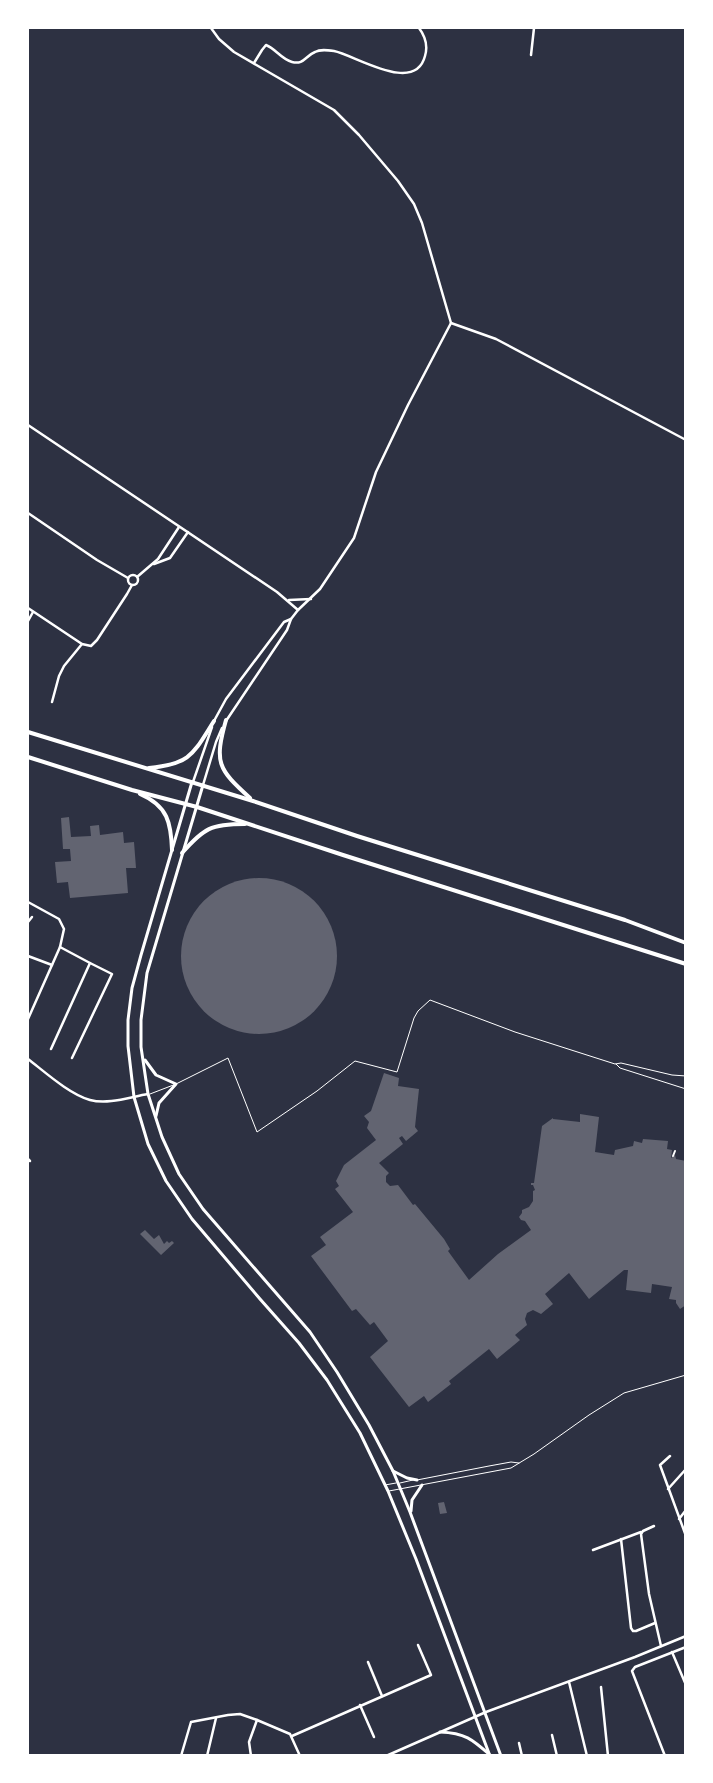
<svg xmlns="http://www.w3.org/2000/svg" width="713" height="1783" viewBox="0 0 713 1783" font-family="'DejaVu Sans',sans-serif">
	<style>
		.building { fill: #626471 }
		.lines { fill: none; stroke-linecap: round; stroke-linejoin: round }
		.service { stroke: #fff; stroke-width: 1 }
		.pedestrian { stroke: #fff; stroke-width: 2 }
		.minor { stroke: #fff; stroke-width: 2.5 }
		.tertiary { stroke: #fff; stroke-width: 3 }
		.secondary { stroke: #fff; stroke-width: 4 }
	</style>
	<rect width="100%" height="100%" fill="#2d3142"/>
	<!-- building -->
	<g class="building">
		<path d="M 69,817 L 71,837 L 91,836 L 90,826 L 99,825 L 100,835 L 123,832 L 124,843 L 134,842 L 136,868 L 126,868 L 128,893 L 70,898 L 68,882 L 57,883 L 55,862 L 71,861 L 70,849 L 63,849 L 61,818 Z"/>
		<circle cx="259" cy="956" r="78"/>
		<path d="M 384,1073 L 399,1078 L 398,1086 L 419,1089 L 415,1127 L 418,1131 L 406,1141 L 402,1136 L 399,1138 L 403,1144 L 379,1163 L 389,1173 L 386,1176 L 386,1182 L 390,1186 L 398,1185 L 413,1205 L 415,1204 L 444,1239 L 450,1249 L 448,1251 L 469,1280 L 498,1254 L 531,1230 L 525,1221 L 521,1220 L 519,1217 L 522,1213 L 522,1210 L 529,1207 L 533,1201 L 533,1191 L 535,1190 L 533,1185 L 531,1185 L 531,1183 L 534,1183 L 542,1126 L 553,1118 L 553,1119 L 580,1122 L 580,1114 L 599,1117 L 595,1152 L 614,1155 L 615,1150 L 633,1146 L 634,1141 L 642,1143 L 643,1139 L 668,1141 L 667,1149 L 672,1150 L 671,1158 L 675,1155 L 676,1159 L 686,1161 L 686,1305 L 680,1309 L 676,1303 L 676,1300 L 669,1299 L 672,1287 L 652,1284 L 651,1293 L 626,1290 L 628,1270 L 624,1270 L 589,1299 L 569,1273 L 545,1294 L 553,1304 L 541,1314 L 533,1310 L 527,1313 L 525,1319 L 527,1325 L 515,1335 L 520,1340 L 497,1359 L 489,1349 L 449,1381 L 451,1384 L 428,1402 L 424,1396 L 409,1407 L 370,1357 L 388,1341 L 374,1322 L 370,1325 L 356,1309 L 352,1311 L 311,1256 L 326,1245 L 320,1237 L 353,1212 L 335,1189 L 339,1186 L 336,1181 L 344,1165 L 376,1140 L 367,1128 L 369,1122 L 364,1116 L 371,1111 Z"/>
		<path d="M 145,1230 L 154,1239 L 159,1235 L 164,1244 L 167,1241 L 169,1243 L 172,1241 L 174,1243 L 161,1255 L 140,1234 Z"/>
		<path d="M 444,1502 L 447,1513 L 440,1514 L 438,1503 Z"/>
	</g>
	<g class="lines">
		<!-- service -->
		<g class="service">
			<path d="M 616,1064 L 620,1068 L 686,1089 L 686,1080"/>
			<path d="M 150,1094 L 176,1084 L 228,1058 L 257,1132 L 317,1091 L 355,1061 L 397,1072 L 414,1018 L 418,1011 L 430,1000 L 515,1032 L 615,1064 L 621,1063 L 672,1075 L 686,1076"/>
			<path d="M 417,1480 L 489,1466 L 511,1462 L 519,1463"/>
			<path d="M 400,1483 L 413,1480"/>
			<path d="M 385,1485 L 396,1483"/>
			<path d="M 389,1491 L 511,1468 L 534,1454 L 589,1415 L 624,1393 L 686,1375"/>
		</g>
		<!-- pedestrian -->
		<path class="pedestrian" d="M 673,1156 L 675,1151"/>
		<!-- minor -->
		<g class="minor">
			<path d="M 211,28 L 219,39 L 234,52 L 334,110 L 359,135 L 398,181 L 414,204 L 422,223 L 451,323 L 408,405 L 376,472 L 354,538 L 320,589 L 298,610 L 291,619 L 287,630 L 226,721"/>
			<path d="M 531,55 L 534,28"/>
			<path d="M 254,63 L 262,50 L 266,45 C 276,49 281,59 292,62 C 304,65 305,56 315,52 C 320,49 327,50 334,51 C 355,55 415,95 425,56 C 428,46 425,36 419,28"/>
			<path d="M 451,323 L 496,339 L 686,440"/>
			<path d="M 28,425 L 277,592 L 298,610"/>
			<path d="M 28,513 L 97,560 L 128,578"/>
			<path d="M 154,564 L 170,558 L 188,532"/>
			<circle cx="133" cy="580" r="5"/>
			<path d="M 137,577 L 158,559 L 179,527"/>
			<path d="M 289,600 L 311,599"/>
			<path d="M 28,608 L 82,644 L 91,646 L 97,640 L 127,594 L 132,585"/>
			<path d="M 28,621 L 33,612"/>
			<path d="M 52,702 L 59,676 L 64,666 L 82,644"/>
			<path d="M 214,721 L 226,699 L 284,622 L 291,619"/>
			<path d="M 193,782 L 212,727"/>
			<path d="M 203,785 L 216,742 L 222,728"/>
			<path d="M 28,902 L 59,919 L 64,929 L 60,947 L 28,1019"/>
			<path d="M 28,922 L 32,917"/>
			<path d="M 28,956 L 52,965"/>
			<path d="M 51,1049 L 90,963 L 60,947"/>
			<path d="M 72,1058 L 112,974 L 90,963"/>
			<path d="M 28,1059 C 45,1072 69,1094 90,1100 C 108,1105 130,1097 148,1094"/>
			<path d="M 28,1159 L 30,1161"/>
			<path d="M 670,1456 L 660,1465 L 686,1536"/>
			<path d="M 668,1489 L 686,1469"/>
			<path d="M 679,1519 L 686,1510"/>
			<path d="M 654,1526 L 643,1531 L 641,1534 L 649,1594 L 661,1646"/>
			<path d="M 621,1539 L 631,1628 L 633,1631 L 636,1631 L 655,1623"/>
			<path d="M 593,1550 L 641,1532"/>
			<path d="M 672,1652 L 686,1685"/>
			<path d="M 368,1662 L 382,1696"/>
			<path d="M 569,1682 L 587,1756"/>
			<path d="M 601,1687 L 608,1756"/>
			<path d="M 360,1705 L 374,1737"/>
			<path d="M 552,1735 L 557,1756"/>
			<path d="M 292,1736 L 431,1675 L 418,1645"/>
			<path d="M 519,1743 L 522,1756"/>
			<path d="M 181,1756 L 191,1722 L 228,1715 L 240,1714 L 257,1720 L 290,1734 L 300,1756"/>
			<path d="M 207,1756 L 216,1718"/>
			<path d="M 251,1756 L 249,1742 L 257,1720"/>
			<path d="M 386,1756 L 486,1712 L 635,1657 L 686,1636"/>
			<path d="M 665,1756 L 632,1671 L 635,1667 L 686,1647"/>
		</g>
		<!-- tertiary -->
		<g class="tertiary">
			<path d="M 192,782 L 141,955 L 132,988 L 128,1020 L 128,1046 L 134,1097 L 148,1144 L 166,1181 L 192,1219 L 260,1299 L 299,1343 L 327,1380 L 360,1433 L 388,1491 L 416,1559 L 490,1756"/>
			<path d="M 203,785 L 147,973 L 141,1020 L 141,1047 L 148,1094 L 162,1137 L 179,1174 L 203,1209 L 310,1332 L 337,1372 L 369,1425 L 393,1471 L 410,1512 L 501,1756"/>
			<path d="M 145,1060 L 156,1075 L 176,1084 L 159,1103 L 156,1116"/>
			<path d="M 393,1471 L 407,1478 L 417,1480"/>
			<path d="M 411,1511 L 412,1500 L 422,1485"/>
			<path d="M 440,1732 C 465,1733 472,1739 490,1755"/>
		</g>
		<!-- secondary -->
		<g class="secondary">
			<path d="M 226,720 C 214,763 218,769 250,798"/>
			<path d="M 28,732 L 253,801 L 357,836 L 625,920 L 686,943"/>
			<path d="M 28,757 L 132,790 L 197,807 L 343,855 L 686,964"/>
			<path d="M 149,768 C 191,764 193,754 214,721"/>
			<path d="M 140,794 C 168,806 171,823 172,850"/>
			<path d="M 182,853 C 204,828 211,824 245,824"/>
		</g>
	</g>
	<!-- border -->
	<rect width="713" height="1783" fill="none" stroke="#ffffff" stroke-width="58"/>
</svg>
